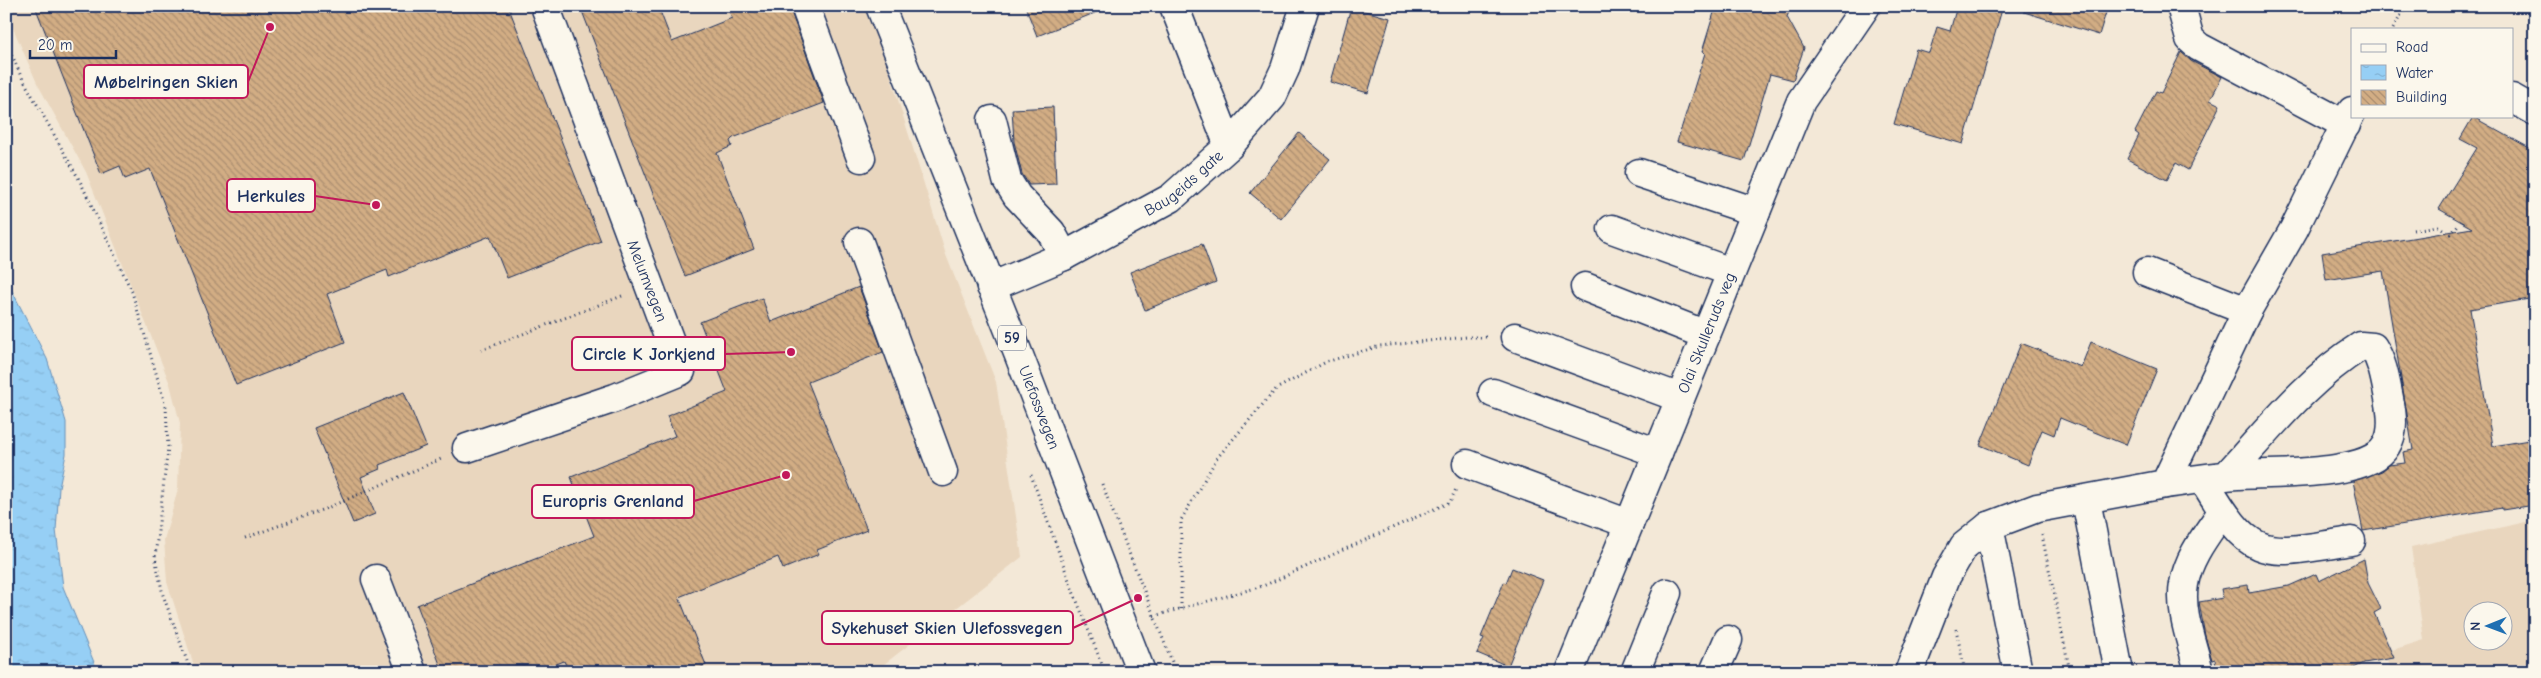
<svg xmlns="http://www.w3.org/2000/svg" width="2541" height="678" viewBox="0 0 2541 678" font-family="'Comic Neue',sans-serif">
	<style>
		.built { fill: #e9d6be; fill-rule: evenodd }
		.water { fill: url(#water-ripples); stroke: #658fb9 }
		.building { fill: url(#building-back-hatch); stroke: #1b2f5e }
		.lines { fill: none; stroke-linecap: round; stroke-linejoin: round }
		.minor-casing { stroke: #1b2f5e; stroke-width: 31 }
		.major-casing { stroke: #1b2f5e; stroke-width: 31 }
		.path { stroke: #1b2f5e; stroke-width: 3; stroke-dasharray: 1 4; stroke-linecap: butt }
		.minor { stroke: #fbf7ec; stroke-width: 28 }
		.major { stroke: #fbf7ec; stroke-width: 28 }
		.labels { text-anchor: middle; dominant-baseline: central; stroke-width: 4; stroke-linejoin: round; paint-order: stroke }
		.shield { fill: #fbf7ec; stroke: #5e6b89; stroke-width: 1 }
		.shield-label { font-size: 15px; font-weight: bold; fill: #1b2f5e }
		.street-label { font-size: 16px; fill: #1b2f5e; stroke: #fbf7ec }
		.leader { fill: none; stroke: #c2185b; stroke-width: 2 }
		.callout-dot { fill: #c2185b; stroke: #fbf7ec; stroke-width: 2 }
		.callout { fill: #fbf7ec; stroke: #c2185b; stroke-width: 2 }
		.callout-label { font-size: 18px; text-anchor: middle; font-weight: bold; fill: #1b2f5e }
	</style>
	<defs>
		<pattern id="water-ripples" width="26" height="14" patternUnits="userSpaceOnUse" patternTransform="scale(1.25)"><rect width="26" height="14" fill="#96cff5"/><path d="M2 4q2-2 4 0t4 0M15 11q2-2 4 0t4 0" fill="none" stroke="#81b2d4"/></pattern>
		<pattern id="building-back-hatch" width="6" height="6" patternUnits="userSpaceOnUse" patternTransform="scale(1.25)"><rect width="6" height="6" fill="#d2ad84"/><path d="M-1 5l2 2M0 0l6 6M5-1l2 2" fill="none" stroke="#aa8d6f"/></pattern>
	</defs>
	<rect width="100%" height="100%" fill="#f3e8d7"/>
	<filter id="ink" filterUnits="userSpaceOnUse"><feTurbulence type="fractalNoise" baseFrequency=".02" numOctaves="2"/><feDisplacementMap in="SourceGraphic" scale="10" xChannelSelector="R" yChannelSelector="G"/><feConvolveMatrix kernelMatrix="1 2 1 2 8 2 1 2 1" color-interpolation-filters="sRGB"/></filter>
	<g filter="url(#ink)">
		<!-- built -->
		<g class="built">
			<path d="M 6,6 L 869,6 L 946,255 L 996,382 L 1022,557 L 874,672 L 196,672 L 167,582 L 164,540 L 178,489 L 180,423 L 170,384 L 86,172 L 37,83 L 6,12 Z"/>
			<path d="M 2535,520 L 2535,672 L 2391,672 L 2386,652 L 2424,640 L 2411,547 ZM 2474,610 L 2504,610 L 2504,640 L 2474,640 Z"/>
		</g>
		<!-- water -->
		<path class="water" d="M 6,279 L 47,359 L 66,422 L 66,454 L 59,488 L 56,530 L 63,587 L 98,672 L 6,672 Z"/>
		<!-- building -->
		<g class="building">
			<path d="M 35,6 L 508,6 L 601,241 L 507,278 L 490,236 L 389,277 L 387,270 L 327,294 L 345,342 L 236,385 L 150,169 L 125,179 L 120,166 L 101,174 Z"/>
			<path d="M 580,6 L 658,6 L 672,42 L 732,18 L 727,6 L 789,6 L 824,103 L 733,138 L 730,141 L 732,146 L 717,153 L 754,249 L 685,276 Z"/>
			<path d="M 1025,6 L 1107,6 L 1107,8 L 1037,36 Z"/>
			<path d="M 1716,6 L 1791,6 L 1787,17 L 1804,48 L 1793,80 L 1770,74 L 1744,161 L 1677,142 L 1705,53 L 1702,52 Z"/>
			<path d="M 1957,6 L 2003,6 L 1963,144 L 1894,124 L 1916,49 L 1929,53 L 1937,27 L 1950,31 Z"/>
			<path d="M 2025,6 L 2108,6 L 2099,35 L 2024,12 Z"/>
			<path d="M 1351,7 L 1390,18 L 1368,93 L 1330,82 Z"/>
			<path d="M 2181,52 L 2191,61 L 2222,77 L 2210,100 L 2220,105 L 2188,170 L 2176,163 L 2167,180 L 2127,159 L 2139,135 L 2135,132 L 2156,91 L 2161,93 Z"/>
			<path d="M 1053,107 L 1056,184 L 1029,185 L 1022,174 L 1014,142 L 1012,109 Z"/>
			<path d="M 2473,117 L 2535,151 L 2535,298 L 2470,309 L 2493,446 L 2535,439 L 2535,505 L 2502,510 L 2502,508 L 2363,531 L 2353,481 L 2382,471 L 2389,465 L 2405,463 L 2403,452 L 2413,450 L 2383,271 L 2326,280 L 2322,253 L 2472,228 L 2439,209 L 2477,148 L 2460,139 Z"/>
			<path d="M 1299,133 L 1330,159 L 1281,219 L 1250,193 Z"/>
			<path d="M 1202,244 L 1216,282 L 1145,310 L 1130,272 Z"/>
			<path d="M 859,287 L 883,352 L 808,382 L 867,530 L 817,550 L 819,554 L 783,569 L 778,557 L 679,597 L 706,665 L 690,672 L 569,672 L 564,661 L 537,672 L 443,672 L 417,605 L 594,536 L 571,477 L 675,436 L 667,416 L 727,392 L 700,322 L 762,298 L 771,322 Z"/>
			<path d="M 2091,342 L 2157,369 L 2126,445 L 2060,418 L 2054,435 L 2042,430 L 2028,465 L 1980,445 L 2021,343 L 2081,367 Z"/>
			<path d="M 404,392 L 426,446 L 379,465 L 380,469 L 361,477 L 375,514 L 353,523 L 314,428 Z"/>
			<path d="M 2364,559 L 2368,583 L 2381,609 L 2374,613 L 2394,658 L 2364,663 L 2346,672 L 2217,672 L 2215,659 L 2212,660 L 2205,636 L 2199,602 L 2223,598 L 2221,589 L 2248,585 L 2249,593 L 2289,586 L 2316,574 L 2319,581 Z"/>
			<path d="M 1512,568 L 1543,580 L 1508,666 L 1477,653 L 1484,638 L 1481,637 L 1504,582 L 1506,583 Z"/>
		</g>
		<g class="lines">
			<!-- minor casing -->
			<g class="minor-casing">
				<g id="minor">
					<path d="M 805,6 L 861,158"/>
					<path d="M 1174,6 L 1229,146"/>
					<path d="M 2181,6 L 2190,39 L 2199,47 L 2346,125"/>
					<path d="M 2512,98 L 2535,111"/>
					<path d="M 992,120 L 1007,180 L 1017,196 L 1051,232 L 1064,256"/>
					<path d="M 1639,173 L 1756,212"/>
					<path d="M 1612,229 L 1731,272"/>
					<path d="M 859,242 L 943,472"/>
					<path d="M 2147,272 L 2247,311"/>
					<path id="s1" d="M 991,287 L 1064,256 L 1171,198 L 1229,146 L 1272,97 L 1285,69 L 1305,6"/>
					<path d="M 1585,287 L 1706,335"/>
					<path d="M 1515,337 L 1680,398"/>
					<path d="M 1493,393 L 1658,453"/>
					<path d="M 467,448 L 615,398 L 681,371 L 545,6"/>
					<path d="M 1467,464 L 1629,524"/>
					<path d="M 2203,479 C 2252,562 2261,556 2351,541"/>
					<path d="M 2165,484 C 2185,481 2205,478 2225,476 C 2260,472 2368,479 2386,446 C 2395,432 2392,413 2389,398 C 2385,379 2383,363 2373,347 L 2361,346 C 2308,379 2268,430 2226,476"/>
					<path d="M 2086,500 L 2119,672"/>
					<path d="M 1989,526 L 2018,672"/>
					<path d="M 376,579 L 412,672"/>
					<path id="s2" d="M 1569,672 L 1801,101 L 1866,6"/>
					<path d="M 1635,672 L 1667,593"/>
					<path d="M 1714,672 L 1728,640"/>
					<path d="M 1909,672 L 1946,577 L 1964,546 L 1989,526 L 2037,508 L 2165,484 L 2247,311 L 2294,229 L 2352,111"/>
					<path d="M 2199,672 C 2193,645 2179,612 2184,584 C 2188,557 2208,533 2222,512"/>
				</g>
			</g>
			<!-- major casing -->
			<g class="major-casing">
				<g id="major">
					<path id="s3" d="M 880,6 L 1018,353 L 1141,672"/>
				</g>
			</g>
			<!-- path -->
			<g class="path">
				<path d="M 2393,29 L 2406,6"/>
				<path d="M 6,41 L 20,74 L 80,181 L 132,292 L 166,407 L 168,447 L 155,557 L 163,595 L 191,672"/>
				<path d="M 2413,230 L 2438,226 L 2451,234 L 2458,225"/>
				<path d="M 481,350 L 622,296"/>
				<path d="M 1031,475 L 1071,586 L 1105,672"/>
				<path d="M 1102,484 L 1176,672"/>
				<path d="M 2042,535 L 2070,672"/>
				<path d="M 245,538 L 327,508 L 441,459"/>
				<path d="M 1181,609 L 1181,520 L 1217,458 L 1276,389 L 1326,362 L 1380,346 L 1467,337 L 1487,337"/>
				<path d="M 1154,616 L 1263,586 L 1450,502 L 1456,489"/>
				<path d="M 1956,629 L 1965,672"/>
			</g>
			<!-- minor -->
			<use href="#minor" class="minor"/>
			<!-- major -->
			<use href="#major" class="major"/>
		</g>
	</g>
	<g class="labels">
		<!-- shield labels -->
		<rect class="shield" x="998" y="325.5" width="28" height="25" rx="4"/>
		<g class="shield-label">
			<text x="1012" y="338">59</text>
		</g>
		<!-- street labels -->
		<g class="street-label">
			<text stroke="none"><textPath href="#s1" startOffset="220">Baugeids gate</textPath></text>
			<text transform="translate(647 281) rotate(69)">Melumvegen</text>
			<text stroke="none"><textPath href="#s2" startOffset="366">Olai Skulleruds veg</textPath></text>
			<text stroke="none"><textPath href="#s3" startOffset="432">Ulefossvegen</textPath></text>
		</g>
	</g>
	<!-- callouts -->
	<path class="leader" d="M270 27L248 82M376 205L315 196M791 352L725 354M786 475L694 501M1138 598L1073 628"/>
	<g class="callout-dot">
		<circle cx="270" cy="27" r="5"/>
		<circle cx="376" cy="205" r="5"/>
		<circle cx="791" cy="352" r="5"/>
		<circle cx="786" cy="475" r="5"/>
		<circle cx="1138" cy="598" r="5"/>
	</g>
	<g class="callout">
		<rect x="84" y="65" width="164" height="33" rx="5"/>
		<rect x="227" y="179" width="88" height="33" rx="5"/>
		<rect x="572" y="337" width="153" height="33" rx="5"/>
		<rect x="532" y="485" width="162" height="33" rx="5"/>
		<rect x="822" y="611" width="251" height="33" rx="5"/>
	</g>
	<g class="callout-label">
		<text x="166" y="88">Møbelringen Skien</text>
		<text x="271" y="202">Herkules</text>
		<text x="649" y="360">Circle K Jorkjend</text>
		<text x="613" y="507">Europris Grenland</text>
		<text x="947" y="634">Sykehuset Skien Ulefossvegen</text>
	</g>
	<!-- margin -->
	<rect width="2541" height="678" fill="none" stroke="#fbf7ec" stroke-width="25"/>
	<rect x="12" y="12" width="2516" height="653" fill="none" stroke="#1b2f5e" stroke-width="2" filter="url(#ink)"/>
	<!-- legend -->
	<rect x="2351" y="28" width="162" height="90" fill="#fbf7ec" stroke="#a1a7b3"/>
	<rect x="2361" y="44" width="25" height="8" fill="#fbf7ec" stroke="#a1a7b3"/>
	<text x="2396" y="52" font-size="15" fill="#1b2f5e">Road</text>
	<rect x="2361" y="65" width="25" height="15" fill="url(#water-ripples)" stroke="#a1a7b3"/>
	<text x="2396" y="78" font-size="15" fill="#1b2f5e">Water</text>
	<rect x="2361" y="90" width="25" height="15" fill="url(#building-back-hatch)" stroke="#a1a7b3"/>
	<text x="2396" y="102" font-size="15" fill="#1b2f5e">Building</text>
	<!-- north arrow -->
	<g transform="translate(2488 626) rotate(269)"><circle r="24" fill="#fbf7ec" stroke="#a1a7b3"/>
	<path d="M0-4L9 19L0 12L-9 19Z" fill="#1f6fb2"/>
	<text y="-8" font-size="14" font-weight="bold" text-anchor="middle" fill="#1b2f5e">N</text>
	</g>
	<!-- scale -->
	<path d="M30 50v8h86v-8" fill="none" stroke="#1b2f5e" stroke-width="2.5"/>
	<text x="38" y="50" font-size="15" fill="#1b2f5e" stroke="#fbf7ec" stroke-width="4" paint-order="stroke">20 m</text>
</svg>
